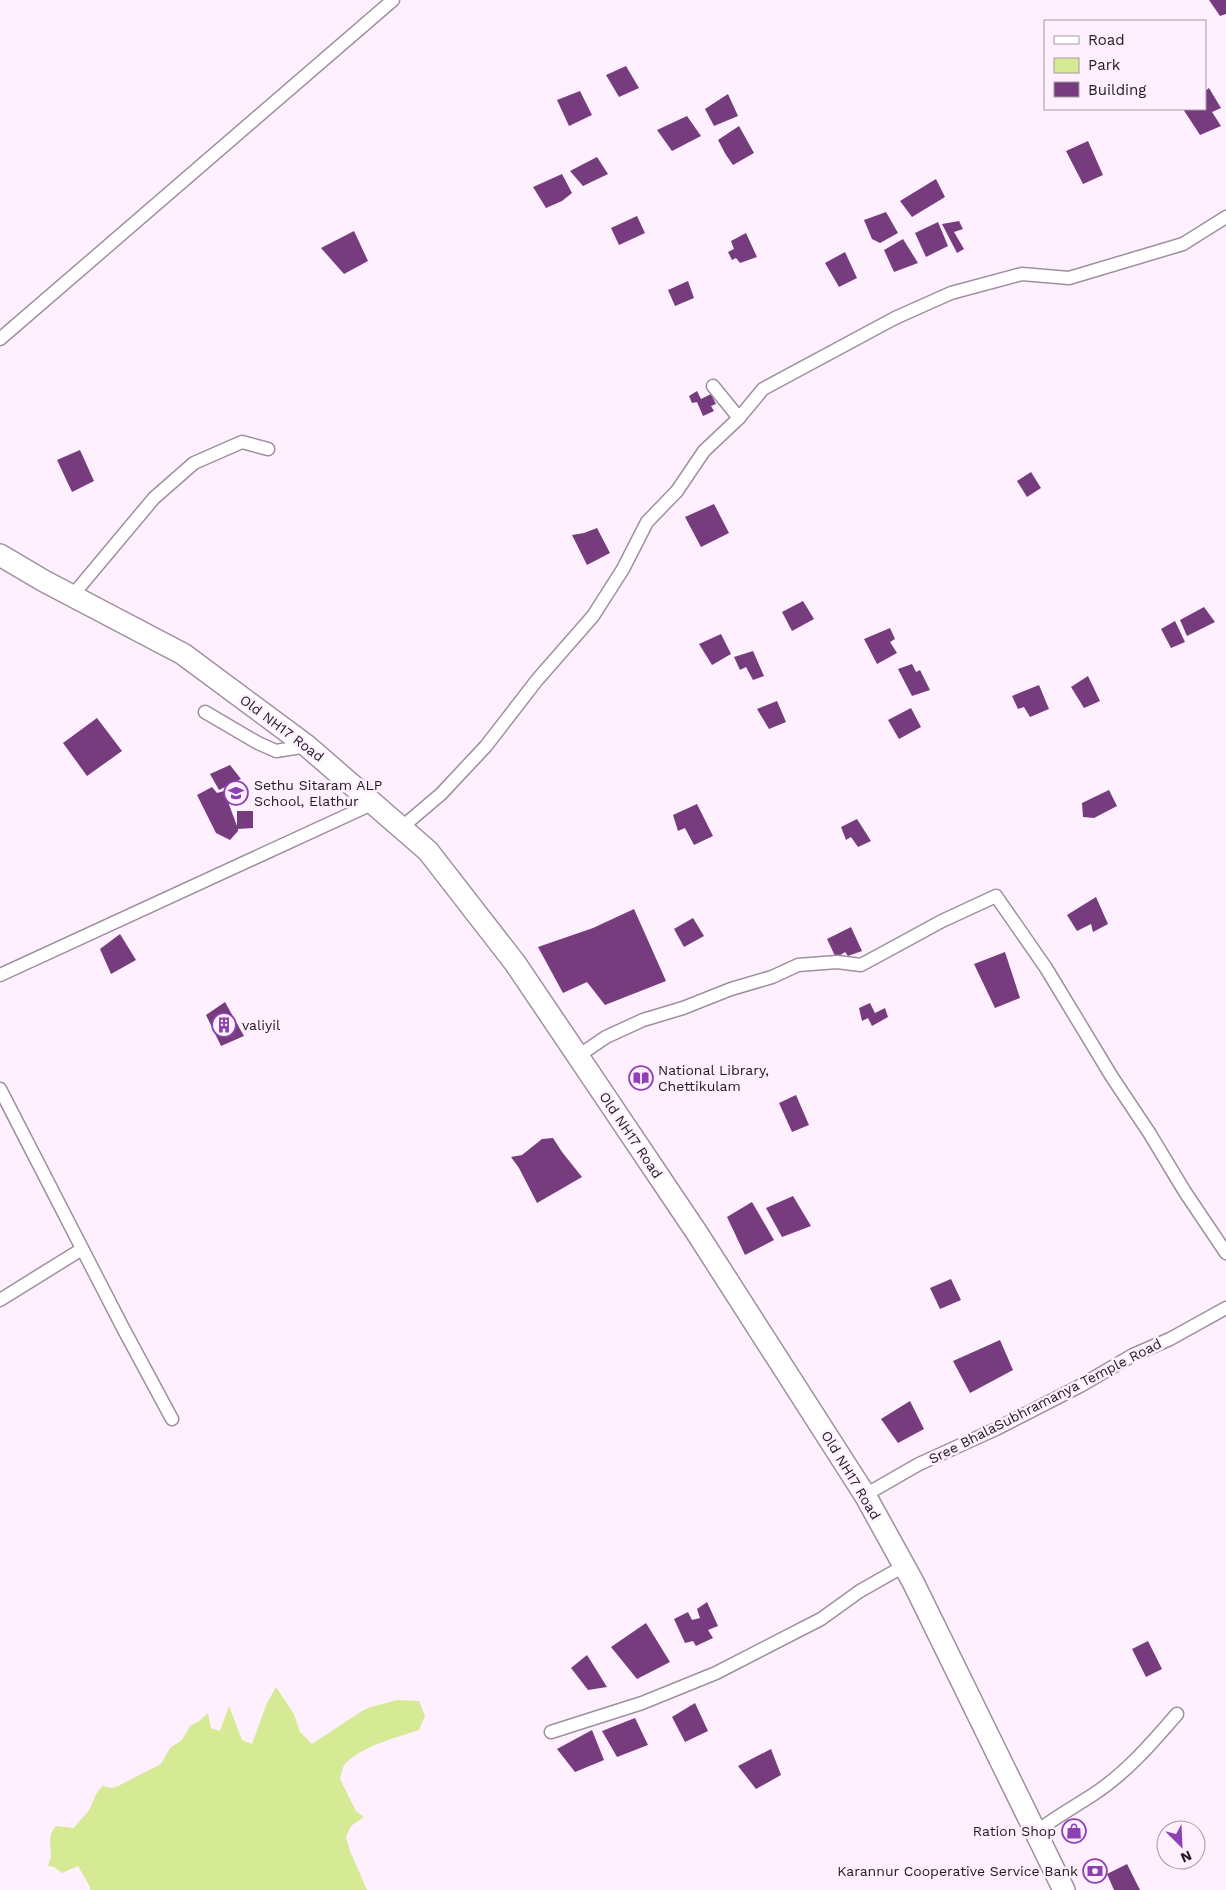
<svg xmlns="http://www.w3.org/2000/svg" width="1226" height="1890" viewBox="0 0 1226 1890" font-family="'Work Sans',sans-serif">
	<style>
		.green { fill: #d6ea96 }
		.building { fill: #763c7e }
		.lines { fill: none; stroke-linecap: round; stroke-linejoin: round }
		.street-casing { stroke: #9f90a0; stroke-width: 15 }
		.primary-casing { stroke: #9f90a0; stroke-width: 24 }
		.street { stroke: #fff; stroke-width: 12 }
		.primary { stroke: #fff; stroke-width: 21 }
		.labels { text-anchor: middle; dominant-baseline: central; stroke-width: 5; stroke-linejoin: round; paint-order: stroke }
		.street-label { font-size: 14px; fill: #201a21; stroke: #fef0ff }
		.poi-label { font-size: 14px; fill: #201a21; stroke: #fef0ff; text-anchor: start }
	</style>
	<rect width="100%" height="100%" fill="#fef0ff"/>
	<!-- green -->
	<path class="green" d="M 276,1687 L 294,1714 L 300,1732 L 312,1744 L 362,1711 L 371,1707 L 397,1700 L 419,1701 L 425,1716 L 419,1730 C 398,1737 360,1747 345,1764 C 342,1768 341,1775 340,1779 L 356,1811 L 364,1817 L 351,1826 L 346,1837 L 350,1851 L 367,1890 L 90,1890 L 90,1887 L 78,1866 L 62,1873 L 54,1867 L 48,1866 C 49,1863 51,1857 51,1854 C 50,1845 48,1834 56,1826 L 74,1828 C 78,1821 88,1814 91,1806 C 94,1799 97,1790 103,1786 L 112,1788 L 118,1786 L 161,1764 L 170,1748 L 182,1740 L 190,1726 L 198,1722 L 208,1713 L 211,1728 L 220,1731 L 229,1706 L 242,1740 L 252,1744 L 267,1703 Z"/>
	<!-- building -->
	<g class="building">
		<path d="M 1209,0 L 1226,0 L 1226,14 L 1220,16 Z"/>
		<path d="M 626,66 L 639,88 L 619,97 L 606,75 Z"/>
		<path d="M 1209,88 L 1221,108 L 1212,112 L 1221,126 L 1200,135 L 1183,109 L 1205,109 L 1205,91 Z"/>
		<path d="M 580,91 L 592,115 L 569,126 L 557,100 Z"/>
		<path d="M 728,94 L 738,116 L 714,126 L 705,109 Z"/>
		<path d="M 687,116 L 701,136 L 672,151 L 657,130 Z"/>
		<path d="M 739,126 L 754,153 L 733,165 L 726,155 L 718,140 Z"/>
		<path d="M 1088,141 L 1103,175 L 1083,184 L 1066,151 Z"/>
		<path d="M 597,157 L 608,174 L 583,186 L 570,171 Z"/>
		<path d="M 562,174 L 572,193 L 562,201 L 546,208 L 533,187 Z"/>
		<path d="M 936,179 L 945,197 L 912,217 L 900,201 Z"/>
		<path d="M 886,212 L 898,233 L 880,243 L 872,239 L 864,220 Z"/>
		<path d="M 637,216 L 645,233 L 619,245 L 611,228 Z"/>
		<path d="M 959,221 L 963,229 L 954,232 L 964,249 L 957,253 L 942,224 Z"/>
		<path d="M 938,222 L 948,246 L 926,257 L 915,233 Z"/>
		<path d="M 354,231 L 368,261 L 344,274 L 321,248 Z"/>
		<path d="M 746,233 L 757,257 L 740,263 L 736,258 L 732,260 L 728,252 L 734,249 L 731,241 Z"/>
		<path d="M 903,239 L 918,263 L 894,272 L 884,250 Z"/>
		<path d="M 845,252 L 857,278 L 839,287 L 825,263 Z"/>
		<path d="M 688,281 L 694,298 L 675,306 L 668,290 Z"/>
		<path d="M 697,391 L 701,399 L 711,394 L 716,404 L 711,406 L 714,411 L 703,416 L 697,402 L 692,403 L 689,396 Z"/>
		<path d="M 80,450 L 94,481 L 72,492 L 57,460 Z"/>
		<path d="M 1031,472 L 1041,488 L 1027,497 L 1017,481 Z"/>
		<path d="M 714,504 L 729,533 L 701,547 L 685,517 Z"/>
		<path d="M 597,528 L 610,553 L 587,565 L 572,535 L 584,533 Z"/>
		<path d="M 803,601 L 814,619 L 792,631 L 782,612 Z"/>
		<path d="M 1204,607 L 1215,622 L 1187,636 L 1180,620 Z"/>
		<path d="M 1175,621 L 1185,642 L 1171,648 L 1161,629 Z"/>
		<path d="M 890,628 L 895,639 L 890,642 L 897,653 L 877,664 L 864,639 Z"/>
		<path d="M 721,634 L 731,654 L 712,665 L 699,644 Z"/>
		<path d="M 753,651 L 764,676 L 753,680 L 746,667 L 740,670 L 734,657 Z"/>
		<path d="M 912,664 L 916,672 L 920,670 L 930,690 L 912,696 L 898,669 Z"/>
		<path d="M 1088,676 L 1100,701 L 1084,708 L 1071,687 Z"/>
		<path d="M 1039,685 L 1049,709 L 1030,717 L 1024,707 L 1018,709 L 1012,696 Z"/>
		<path d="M 777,701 L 786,722 L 769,729 L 757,709 Z"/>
		<path d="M 911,708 L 921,727 L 899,739 L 888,720 Z"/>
		<path d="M 97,718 L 122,751 L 87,776 L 63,743 Z"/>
		<path d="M 230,765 L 241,779 L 219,790 L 210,774 Z"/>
		<path d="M 212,787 L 217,793 L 224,791 L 237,826 L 237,811 L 253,811 L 253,828 L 238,829 L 238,831 L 230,840 L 216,833 L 197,795 Z"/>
		<path d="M 1109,790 L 1117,806 L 1094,818 L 1083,817 L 1082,803 Z"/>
		<path d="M 697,804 L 713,836 L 694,845 L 685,828 L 678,831 L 673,815 Z"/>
		<path d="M 857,819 L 871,841 L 858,847 L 851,837 L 846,840 L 841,827 Z"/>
		<path d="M 1096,897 L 1108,924 L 1093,932 L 1091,924 L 1077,931 L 1067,915 Z"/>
		<path d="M 634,909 L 666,981 L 605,1005 L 587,982 L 563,993 L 538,947 L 593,928 Z"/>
		<path d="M 693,918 L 704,936 L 684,947 L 674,929 Z"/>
		<path d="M 851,927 L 862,951 L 848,956 L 845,952 L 836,958 L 827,939 Z"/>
		<path d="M 120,934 L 136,960 L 111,974 L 100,949 Z"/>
		<path d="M 1005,952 L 1020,998 L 995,1008 L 974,964 Z"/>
		<path d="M 225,1002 L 244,1036 L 221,1046 L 206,1015 Z"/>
		<path d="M 870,1003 L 875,1013 L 885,1008 L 888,1017 L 872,1026 L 868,1018 L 862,1021 L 859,1008 Z"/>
		<path d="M 796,1095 L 809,1125 L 792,1132 L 779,1103 Z"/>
		<path d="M 553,1138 L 562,1152 L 582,1177 L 537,1203 L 519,1168 L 511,1157 L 522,1155 L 542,1139 Z"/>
		<path d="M 793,1196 L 811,1226 L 782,1237 L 766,1208 Z"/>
		<path d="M 752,1202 L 774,1240 L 745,1255 L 727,1217 Z"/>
		<path d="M 951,1279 L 961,1300 L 940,1309 L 930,1288 Z"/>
		<path d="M 1000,1340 L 1013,1370 L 970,1393 L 953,1361 Z"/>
		<path d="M 910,1401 L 924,1429 L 898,1443 L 881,1419 Z"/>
		<path d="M 707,1602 L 718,1626 L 708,1630 L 713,1638 L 696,1646 L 693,1641 L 685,1643 L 674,1619 L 688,1612 L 692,1620 L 700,1618 L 697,1609 Z"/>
		<path d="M 646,1623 L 670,1662 L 637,1679 L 611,1647 Z"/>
		<path d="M 1148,1641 L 1162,1669 L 1146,1677 L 1132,1649 Z"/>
		<path d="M 587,1655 L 607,1687 L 588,1690 L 571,1668 Z"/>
		<path d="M 695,1703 L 708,1731 L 685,1742 L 672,1717 Z"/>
		<path d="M 635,1718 L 648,1745 L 617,1757 L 602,1731 Z"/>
		<path d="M 592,1730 L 604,1760 L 575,1772 L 557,1749 Z"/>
		<path d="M 771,1749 L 781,1775 L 756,1789 L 738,1766 Z"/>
		<path d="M 1127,1864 L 1140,1890 L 1114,1890 L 1107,1874 Z"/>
	</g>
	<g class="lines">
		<!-- street casing -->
		<g class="street-casing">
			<g id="street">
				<path d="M 0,339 L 393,0"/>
				<path d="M 713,386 L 739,418"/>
				<path d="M 72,596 L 154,498 L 194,463 L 242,442 L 268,449"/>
				<path d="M 205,712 L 258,743 L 276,751 L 307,746"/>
				<path d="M 401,828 L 441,794 L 486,746 L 537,680 L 593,616 L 623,569 L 647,522 L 677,491 L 704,451 L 739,418 L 763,389 L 895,318 L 951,293 L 1022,274 L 1069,278 L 1183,244 L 1226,217"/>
				<path d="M 0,975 L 374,803"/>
				<path d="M 578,1056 L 606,1037 L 643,1020 L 683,1008 L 731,989 L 772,977 L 798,965 L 837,962 L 861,965 L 942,921 L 996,896 L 1046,968 L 1112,1077 L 1150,1134 L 1185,1192 L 1226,1253"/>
				<path d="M 0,1089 L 123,1328 L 172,1419"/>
				<path d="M 0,1300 L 82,1249"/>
				<path d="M 865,1495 L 919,1464 L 996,1429 L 1080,1386 L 1133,1355 L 1170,1339 L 1226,1308"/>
				<path d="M 551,1732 L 642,1703 L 716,1673 L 821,1619 L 860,1591 L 904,1566"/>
				<path d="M 1036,1832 C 1054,1818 1074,1807 1094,1794 C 1126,1773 1152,1743 1177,1714"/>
			</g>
		</g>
		<!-- primary casing -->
		<g class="primary-casing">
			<path id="primary" d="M 0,555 L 44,581 L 183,654 L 307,746 L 428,851 L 515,963 L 588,1071 L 697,1233 L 865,1495 L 913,1582 L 1064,1890"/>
		</g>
		<!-- street -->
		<use href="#street" class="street"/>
		<!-- primary -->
		<use href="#primary" class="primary"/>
	</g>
	<!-- icons -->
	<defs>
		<g id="school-ring" transform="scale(1.25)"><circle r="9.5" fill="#fef0ff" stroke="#8d41b2" stroke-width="1.5"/><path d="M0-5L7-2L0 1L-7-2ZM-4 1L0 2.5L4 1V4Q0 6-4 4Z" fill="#8d41b2"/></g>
		<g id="building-ring" transform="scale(1.25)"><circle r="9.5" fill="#fef0ff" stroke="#8d41b2" stroke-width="1.5"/><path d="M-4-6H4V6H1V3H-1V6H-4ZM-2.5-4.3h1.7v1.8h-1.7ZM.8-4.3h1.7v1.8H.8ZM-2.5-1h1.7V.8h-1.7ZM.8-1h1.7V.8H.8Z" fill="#8d41b2"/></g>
		<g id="library-ring" transform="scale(1.25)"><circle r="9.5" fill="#fef0ff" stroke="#8d41b2" stroke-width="1.5"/><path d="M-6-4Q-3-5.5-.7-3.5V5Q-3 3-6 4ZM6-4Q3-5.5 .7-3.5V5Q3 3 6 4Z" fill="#8d41b2"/></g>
		<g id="shop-ring" transform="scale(1.25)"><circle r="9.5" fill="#fef0ff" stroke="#8d41b2" stroke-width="1.5"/><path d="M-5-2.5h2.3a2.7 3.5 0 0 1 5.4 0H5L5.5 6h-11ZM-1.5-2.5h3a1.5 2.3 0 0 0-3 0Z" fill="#8d41b2"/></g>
		<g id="bank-ring" transform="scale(1.25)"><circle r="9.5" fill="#fef0ff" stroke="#8d41b2" stroke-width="1.5"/><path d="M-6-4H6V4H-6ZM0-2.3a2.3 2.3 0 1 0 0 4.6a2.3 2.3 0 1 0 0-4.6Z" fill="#8d41b2"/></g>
	</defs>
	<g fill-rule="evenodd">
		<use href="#school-ring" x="236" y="793"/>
		<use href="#building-ring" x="224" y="1025"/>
		<use href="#library-ring" x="641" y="1078"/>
		<use href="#shop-ring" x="1074" y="1831"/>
		<use href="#bank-ring" x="1095" y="1871"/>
	</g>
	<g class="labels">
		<!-- street labels -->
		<g class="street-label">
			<text transform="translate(282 728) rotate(37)">Old NH17 Road</text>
			<text transform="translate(631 1135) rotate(56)">Old NH17 Road</text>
			<text transform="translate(1045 1401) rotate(-27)">Sree BhalaSubhramanya Temple Road</text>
			<text transform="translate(851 1475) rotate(59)">Old NH17 Road</text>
		</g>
		<!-- poi labels -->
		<g class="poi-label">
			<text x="254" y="785">Sethu Sitaram ALP<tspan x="254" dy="16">School, Elathur</tspan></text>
			<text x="242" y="1025">valiyil</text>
			<text x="658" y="1070">National Library,<tspan x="658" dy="16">Chettikulam</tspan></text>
			<text x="1056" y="1831" text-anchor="end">Ration Shop</text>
			<text x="1078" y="1871" text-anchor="end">Karannur Cooperative Service Bank</text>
		</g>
	</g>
	<!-- legend -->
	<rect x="1044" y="20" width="162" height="90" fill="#fef0ff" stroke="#a59aa6"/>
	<rect x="1054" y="36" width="25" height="8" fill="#ffffff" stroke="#a59aa6"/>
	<text x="1088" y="45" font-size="15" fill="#201a21">Road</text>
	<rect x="1054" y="58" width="25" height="15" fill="#d6ea96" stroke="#a59aa6"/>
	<text x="1088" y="70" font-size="15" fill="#201a21">Park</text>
	<rect x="1054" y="82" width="25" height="15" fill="#763c7e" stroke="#a59aa6"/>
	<text x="1088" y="95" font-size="15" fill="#201a21">Building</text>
	<!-- north arrow -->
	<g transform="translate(1181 1845) rotate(156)"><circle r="24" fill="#fef0ff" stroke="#a59aa6"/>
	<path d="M0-4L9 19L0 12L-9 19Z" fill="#8d41b2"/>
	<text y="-8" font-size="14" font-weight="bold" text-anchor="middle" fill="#201a21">N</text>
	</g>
</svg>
